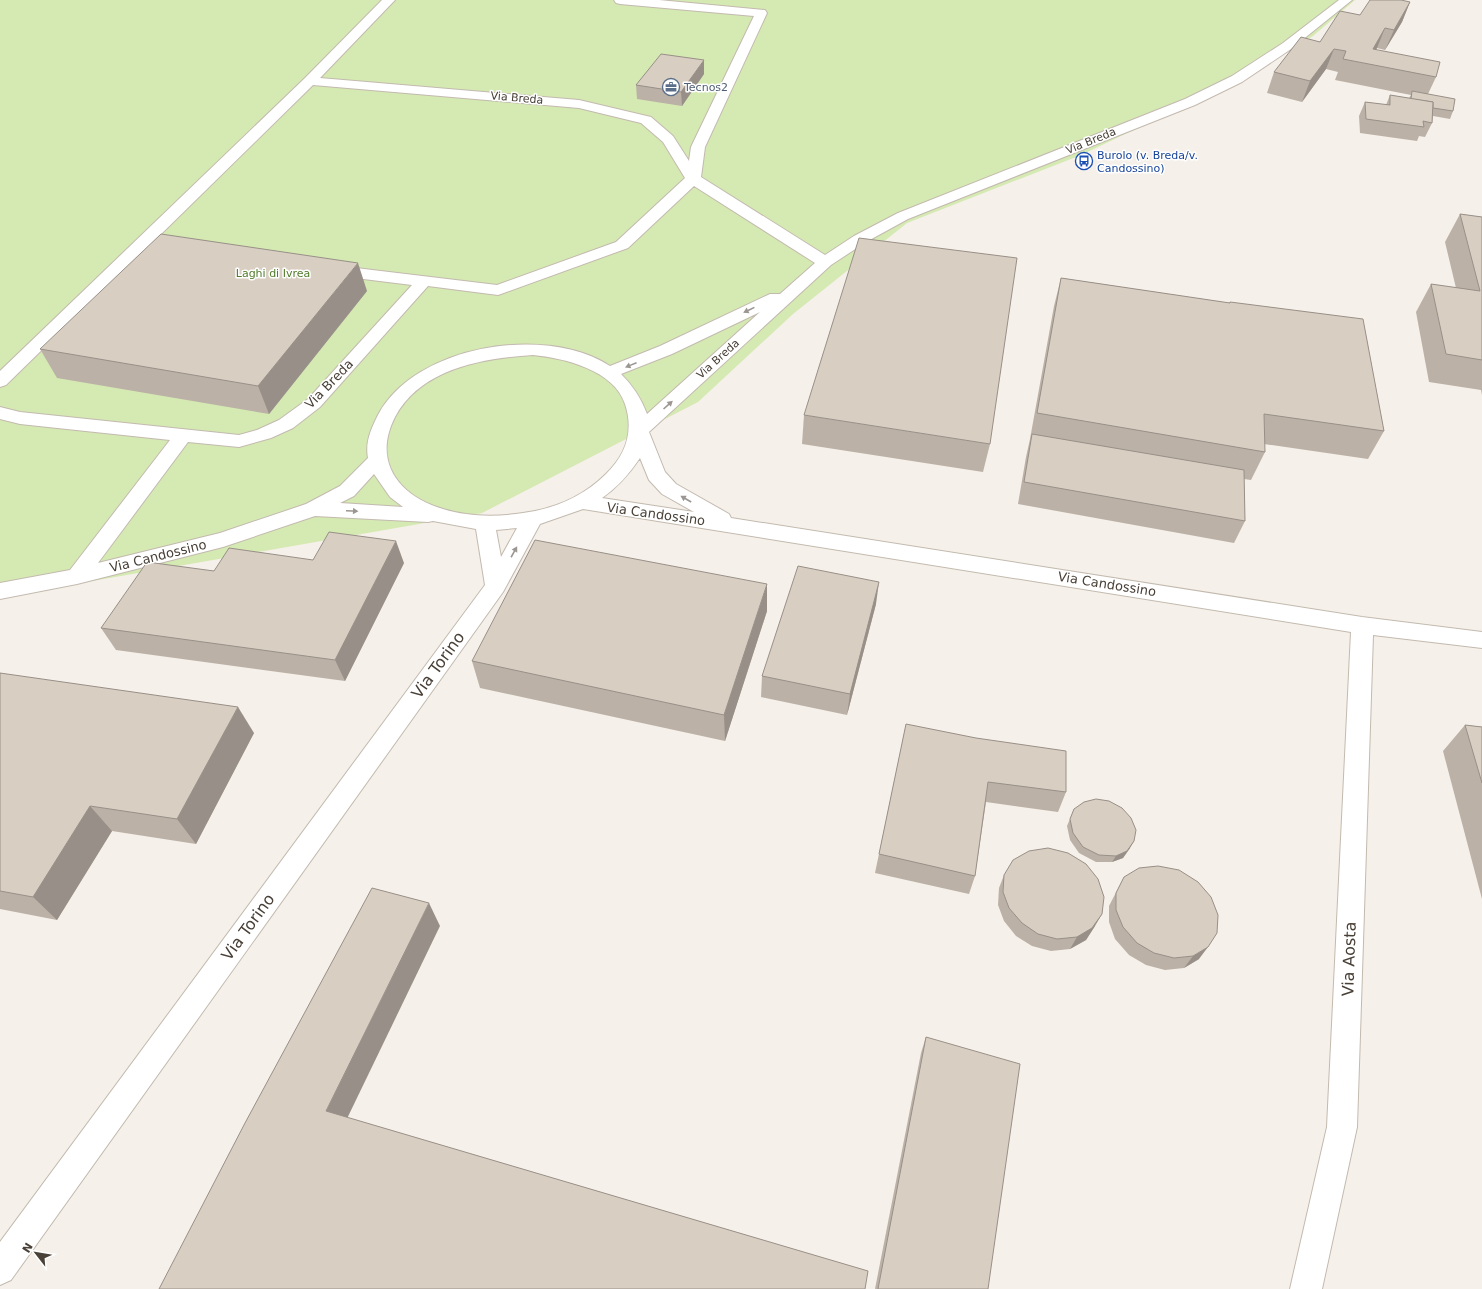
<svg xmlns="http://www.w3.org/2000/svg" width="1482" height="1289" viewBox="0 0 1482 1289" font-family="'DejaVu Sans',sans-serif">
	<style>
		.green { fill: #d5e9b2 }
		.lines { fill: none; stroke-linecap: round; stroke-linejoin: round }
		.minor-casing { stroke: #c3baaf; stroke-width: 2 }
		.minor { fill: #fff; fill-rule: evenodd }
		.wall { fill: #bbb1a7 }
		.shaded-wall { fill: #989088 }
		.building { fill: #d9cec2; stroke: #989088 }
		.oneway { fill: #9b9691 }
		.labels { text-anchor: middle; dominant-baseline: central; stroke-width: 3; stroke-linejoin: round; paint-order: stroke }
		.far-service-label { font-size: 11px; fill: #4e5e75; stroke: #fff; text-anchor: start }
		.far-street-label { font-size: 11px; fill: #494037; stroke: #fff }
		.far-transit-label { font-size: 11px; fill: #164399; stroke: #fff; text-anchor: start }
		.far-park-label { font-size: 11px; fill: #507b2a; stroke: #fff }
		.street-label { font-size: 13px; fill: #494037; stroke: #fff }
		.near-street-label { font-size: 16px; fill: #494037; stroke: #fff }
	</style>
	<rect width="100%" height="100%" fill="#f5f0e9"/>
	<!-- green -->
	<path class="green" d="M 0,0 L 1355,0 L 1313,36 L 1245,77 L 1081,155 L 907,223 L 793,314 L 698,402 L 482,513 L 0,597 Z"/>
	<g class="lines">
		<!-- minor casing -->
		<g class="minor-casing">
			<path id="minor" d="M 382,0 L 395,0 L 320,78 L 579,100 L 651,117 L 673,136 L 689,161 L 691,147 L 754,16 L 620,4 L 616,3 L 614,0 L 659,0 L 765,10 L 767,13 L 705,147 L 701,177 L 825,255 L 854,236 L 898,213 L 1185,99 L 1232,76 L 1283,43 L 1339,0 L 1352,0 L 1291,49 L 1242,82 L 1195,105 L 908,219 L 866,242 L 831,265 L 649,432 L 665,472 L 676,484 L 729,514 L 731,518 L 1362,617 L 1482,632 L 1482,648 L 1373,635 L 1357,1127 L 1322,1289 L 1290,1289 L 1327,1127 L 1351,632 L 583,509 L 540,524 L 503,592 L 11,1280 L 0,1285 L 0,1242 L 485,585 L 476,529 L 433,521 L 428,522 L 315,516 L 223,547 L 77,584 L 0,599 L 0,583 L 70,570 L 170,440 L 20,424 L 0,419 L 0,407 L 20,412 L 239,435 L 257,430 L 279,420 L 308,399 L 412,285 L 331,275 L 325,273 L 323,270 L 325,267 L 331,265 L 497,285 L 616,242 L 685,178 L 663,142 L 641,123 L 579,108 L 313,85 L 152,243 L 182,248 L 184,251 L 182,254 L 176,256 L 143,251 L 6,385 L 0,387 L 0,371 L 305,78 ZM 694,186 L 815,263 L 780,294 L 770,294 L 660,346 L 610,366 C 546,324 415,345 378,415 C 371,429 365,442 368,458 L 340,486 L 306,504 L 220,533 L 98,563 L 188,442 L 239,447 L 271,438 L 293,428 L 320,407 L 428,286 L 498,295 L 628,248 ZM 760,312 L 647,414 C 641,398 633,386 621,374 L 672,354 ZM 533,355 C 564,358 614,370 625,404 C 634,431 626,455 606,474 C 584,496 554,509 523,513 C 497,517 469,517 443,509 C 399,496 372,462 395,417 C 421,368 484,358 533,355 ZM 640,458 L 649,480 L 662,494 L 694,512 L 602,498 C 618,487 629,474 640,458 ZM 374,474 L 390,497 L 403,507 L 340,503 L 354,496 ZM 517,528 L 501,557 L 496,530 Z"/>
		</g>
		<!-- minor -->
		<use href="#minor" class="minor"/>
	</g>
	<!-- wall -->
	<g class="wall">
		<path d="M 1410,2 L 1402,22 L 1385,50 L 1377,48 L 1376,50 L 1436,77 L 1428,94 L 1453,111 L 1450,119 L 1433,116 L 1432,123 L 1425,137 L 1419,136 L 1417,141 L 1360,133 L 1359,116 L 1365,102 L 1386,105 L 1390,95 L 1409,98 L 1411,95 L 1335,80 L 1338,72 L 1326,69 L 1302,102 L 1267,93 L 1274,72 L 1360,15 Z"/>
		<path d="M 704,74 L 682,106 L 637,99 L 636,85 Z"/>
		<path d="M 1460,214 L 1482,217 L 1482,395 L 1481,390 L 1429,382 L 1416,312 L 1431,284 L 1456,288 L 1445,242 Z"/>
		<path d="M 1061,278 L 1229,303 L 1230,302 L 1384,431 L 1368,459 L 1264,444 L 1265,452 L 1251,480 L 1244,479 L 1245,521 L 1234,543 L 1018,504 L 1026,457 L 1030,439 L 1054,306 Z"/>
		<path d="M 367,291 L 269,414 L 57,378 L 40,349 Z"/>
		<path d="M 804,415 L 990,444 L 983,472 L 802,444 Z"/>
		<path d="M 313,560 L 404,563 L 345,681 L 116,650 L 101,628 L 214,571 Z"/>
		<path d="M 876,604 L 847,715 L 761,697 L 762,676 Z"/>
		<path d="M 767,611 L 725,741 L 480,688 L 472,661 Z"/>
		<path d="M 0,673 L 254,733 L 196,844 L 112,831 L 57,920 L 0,909 Z"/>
		<path d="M 906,724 L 1066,792 L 1058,812 L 986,802 L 975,876 L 969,894 L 875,873 Z"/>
		<path d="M 1465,725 L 1482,727 L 1482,899 L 1443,751 Z"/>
		<path d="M 1074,809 L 1130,848 L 1123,858 L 1112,862 L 1096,862 L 1079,853 L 1070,840 L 1067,826 Z"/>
		<path d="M 1004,875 L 1095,926 L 1086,940 L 1070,949 L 1051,951 L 1032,946 L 1016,936 L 1004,921 L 998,905 L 999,888 Z"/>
		<path d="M 1124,877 L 1199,959 L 1184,968 L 1165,970 L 1146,965 L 1129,955 L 1115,939 L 1109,922 L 1109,906 Z"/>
		<path d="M 926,1037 L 988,1289 L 875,1289 L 921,1053 Z"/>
	</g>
	<!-- shaded-wall -->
	<g class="shaded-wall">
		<path d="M 1410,2 L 1402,22 L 1385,50 L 1394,30 Z"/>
		<path d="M 1385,28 L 1377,48 L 1367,64 L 1373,49 Z"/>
		<path d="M 1334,49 L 1326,69 L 1302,102 L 1310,81 Z"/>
		<path d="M 704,60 L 704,74 L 682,106 L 681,92 Z"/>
		<path d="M 358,263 L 367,291 L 269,414 L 258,386 Z"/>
		<path d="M 396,541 L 404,563 L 345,681 L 335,660 Z"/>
		<path d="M 879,582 L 876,604 L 847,715 L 850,694 Z"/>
		<path d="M 767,584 L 767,611 L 725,741 L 724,715 Z"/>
		<path d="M 238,707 L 254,733 L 196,844 L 177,819 Z"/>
		<path d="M 90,806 L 112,831 L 57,920 L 33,897 Z"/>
		<path d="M 1134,841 L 1130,848 L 1123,858 L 1112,862 L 1116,856 Z"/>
		<path d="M 429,903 L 440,926 L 342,1129 L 326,1111 Z"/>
		<path d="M 1102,914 L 1095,926 L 1086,940 L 1070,949 L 1077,937 Z"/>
		<path d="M 1208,947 L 1199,959 L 1184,968 L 1193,956 Z"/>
	</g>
	<!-- building -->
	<g class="building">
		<path d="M 1370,0 L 1401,0 L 1410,2 L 1394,30 L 1385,28 L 1373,49 L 1440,62 L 1436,77 L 1343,59 L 1346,51 L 1334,49 L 1310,81 L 1274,72 L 1301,37 L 1320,42 L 1340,11 L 1360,15 Z"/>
		<path d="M 661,54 L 704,60 L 681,92 L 636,85 Z"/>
		<path d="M 1412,91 L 1455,99 L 1453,111 L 1433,108 L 1433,102 L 1411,99 Z"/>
		<path d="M 1390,95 L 1433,102 L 1432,123 L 1423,121 L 1424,127 L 1366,119 L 1365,102 L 1390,105 Z"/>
		<path d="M 1460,214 L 1482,217 L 1482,360 L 1446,354 L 1431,284 L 1480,291 Z"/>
		<path d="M 161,234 L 358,263 L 258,386 L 40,349 Z"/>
		<path d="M 859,238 L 1017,258 L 990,444 L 804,415 Z"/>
		<path d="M 1061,278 L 1230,303 L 1230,302 L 1363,319 L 1384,431 L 1264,414 L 1265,452 L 1037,413 Z"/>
		<path d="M 1032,434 L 1244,470 L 1245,521 L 1024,482 Z"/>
		<path d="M 329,532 L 396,541 L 335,660 L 101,628 L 147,562 L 214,571 L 229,548 L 313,560 Z"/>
		<path d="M 535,540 L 767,584 L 724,715 L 472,661 Z"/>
		<path d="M 798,566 L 879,582 L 850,694 L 762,676 Z"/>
		<path d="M 0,673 L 238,707 L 177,819 L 90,806 L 33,897 L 0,891 Z"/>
		<path d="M 906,724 L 976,738 L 1066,751 L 1066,792 L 988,782 L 975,876 L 879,854 Z"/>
		<path d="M 1465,725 L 1482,727 L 1482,783 Z"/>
		<path d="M 1096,799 L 1109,801 L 1122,808 L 1131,818 L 1136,830 L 1134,841 L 1127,851 L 1116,856 L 1099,855 L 1083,847 L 1073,833 L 1070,819 L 1074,809 L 1084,802 Z"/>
		<path d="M 1048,848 L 1068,853 L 1086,864 L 1098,879 L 1104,897 L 1102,914 L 1092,928 L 1077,937 L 1057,939 L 1038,934 L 1022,923 L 1009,908 L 1003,892 L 1004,875 L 1013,860 L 1029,851 Z"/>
		<path d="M 1158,866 L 1179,870 L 1198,882 L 1211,897 L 1218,915 L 1217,933 L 1208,947 L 1193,956 L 1174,958 L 1154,953 L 1137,943 L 1123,927 L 1116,910 L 1116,893 L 1124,877 L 1139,868 Z"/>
		<path d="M 372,888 L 429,903 L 326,1111 L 868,1271 L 865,1289 L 159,1289 L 245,1123 Z"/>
		<path d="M 926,1037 L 1020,1064 L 988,1289 L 878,1289 Z"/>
	</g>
	<!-- one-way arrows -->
	<defs><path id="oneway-solid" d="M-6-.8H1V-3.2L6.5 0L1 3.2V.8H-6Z"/></defs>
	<g class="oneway">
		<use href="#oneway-solid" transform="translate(749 310) rotate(154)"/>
		<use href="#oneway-solid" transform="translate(631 365) rotate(158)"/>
		<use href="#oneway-solid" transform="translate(668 405) rotate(-42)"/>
		<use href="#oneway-solid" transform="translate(686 499) rotate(-150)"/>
		<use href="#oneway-solid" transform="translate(352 511) rotate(3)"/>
		<use href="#oneway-solid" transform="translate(514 552) rotate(-61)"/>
	</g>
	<!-- icons -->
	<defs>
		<g id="office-ring" transform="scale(0.9)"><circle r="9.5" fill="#fff" stroke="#5c6f8a" stroke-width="1.5"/><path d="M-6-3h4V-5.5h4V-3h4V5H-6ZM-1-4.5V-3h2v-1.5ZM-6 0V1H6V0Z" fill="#5c6f8a"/></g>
		<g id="bus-ring" transform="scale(0.9)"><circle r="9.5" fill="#fff" stroke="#1a4fb4" stroke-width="1.5"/><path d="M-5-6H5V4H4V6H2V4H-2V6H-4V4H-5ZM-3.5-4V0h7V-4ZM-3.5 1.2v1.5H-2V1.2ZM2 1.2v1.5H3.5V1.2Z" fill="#1a4fb4"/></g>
	</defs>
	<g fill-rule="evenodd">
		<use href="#office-ring" x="671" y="87"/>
		<use href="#bus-ring" x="1084" y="161"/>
	</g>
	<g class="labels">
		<!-- far-service labels -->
		<g class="far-service-label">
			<text x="684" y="87">Tecnos2</text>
		</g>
		<!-- far-street labels -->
		<g class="far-street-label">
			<text transform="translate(517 98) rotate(5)">Via Breda</text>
			<text transform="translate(1091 141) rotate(-22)">Via Breda</text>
			<text transform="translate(718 359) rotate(-42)">Via Breda</text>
		</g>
		<!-- far-transit labels -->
		<g class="far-transit-label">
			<text x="1097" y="155">Burolo (v. Breda/v.<tspan x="1097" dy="13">Candossino)</tspan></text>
		</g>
		<!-- far-park labels -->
		<g class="far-park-label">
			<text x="273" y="273">Laghi di Ivrea</text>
		</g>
		<!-- street labels -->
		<g class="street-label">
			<text transform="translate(329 384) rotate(-46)">Via Breda</text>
			<text transform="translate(656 514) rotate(8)">Via Candossino</text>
			<text transform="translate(158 556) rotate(-14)">Via Candossino</text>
			<text transform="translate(1107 584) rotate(9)">Via Candossino</text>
		</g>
		<!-- near-street labels -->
		<g class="near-street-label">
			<text transform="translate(438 665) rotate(-54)">Via Torino</text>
			<text transform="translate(248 927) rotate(-54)">Via Torino</text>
			<text transform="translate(1349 959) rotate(-88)">Via Aosta</text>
		</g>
	</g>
	<!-- north arrow -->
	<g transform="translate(36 1253) rotate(301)" stroke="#ffffff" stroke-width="3" paint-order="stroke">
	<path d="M0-3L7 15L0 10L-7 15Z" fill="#494037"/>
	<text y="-6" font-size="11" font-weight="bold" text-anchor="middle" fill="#494037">N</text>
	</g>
</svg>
